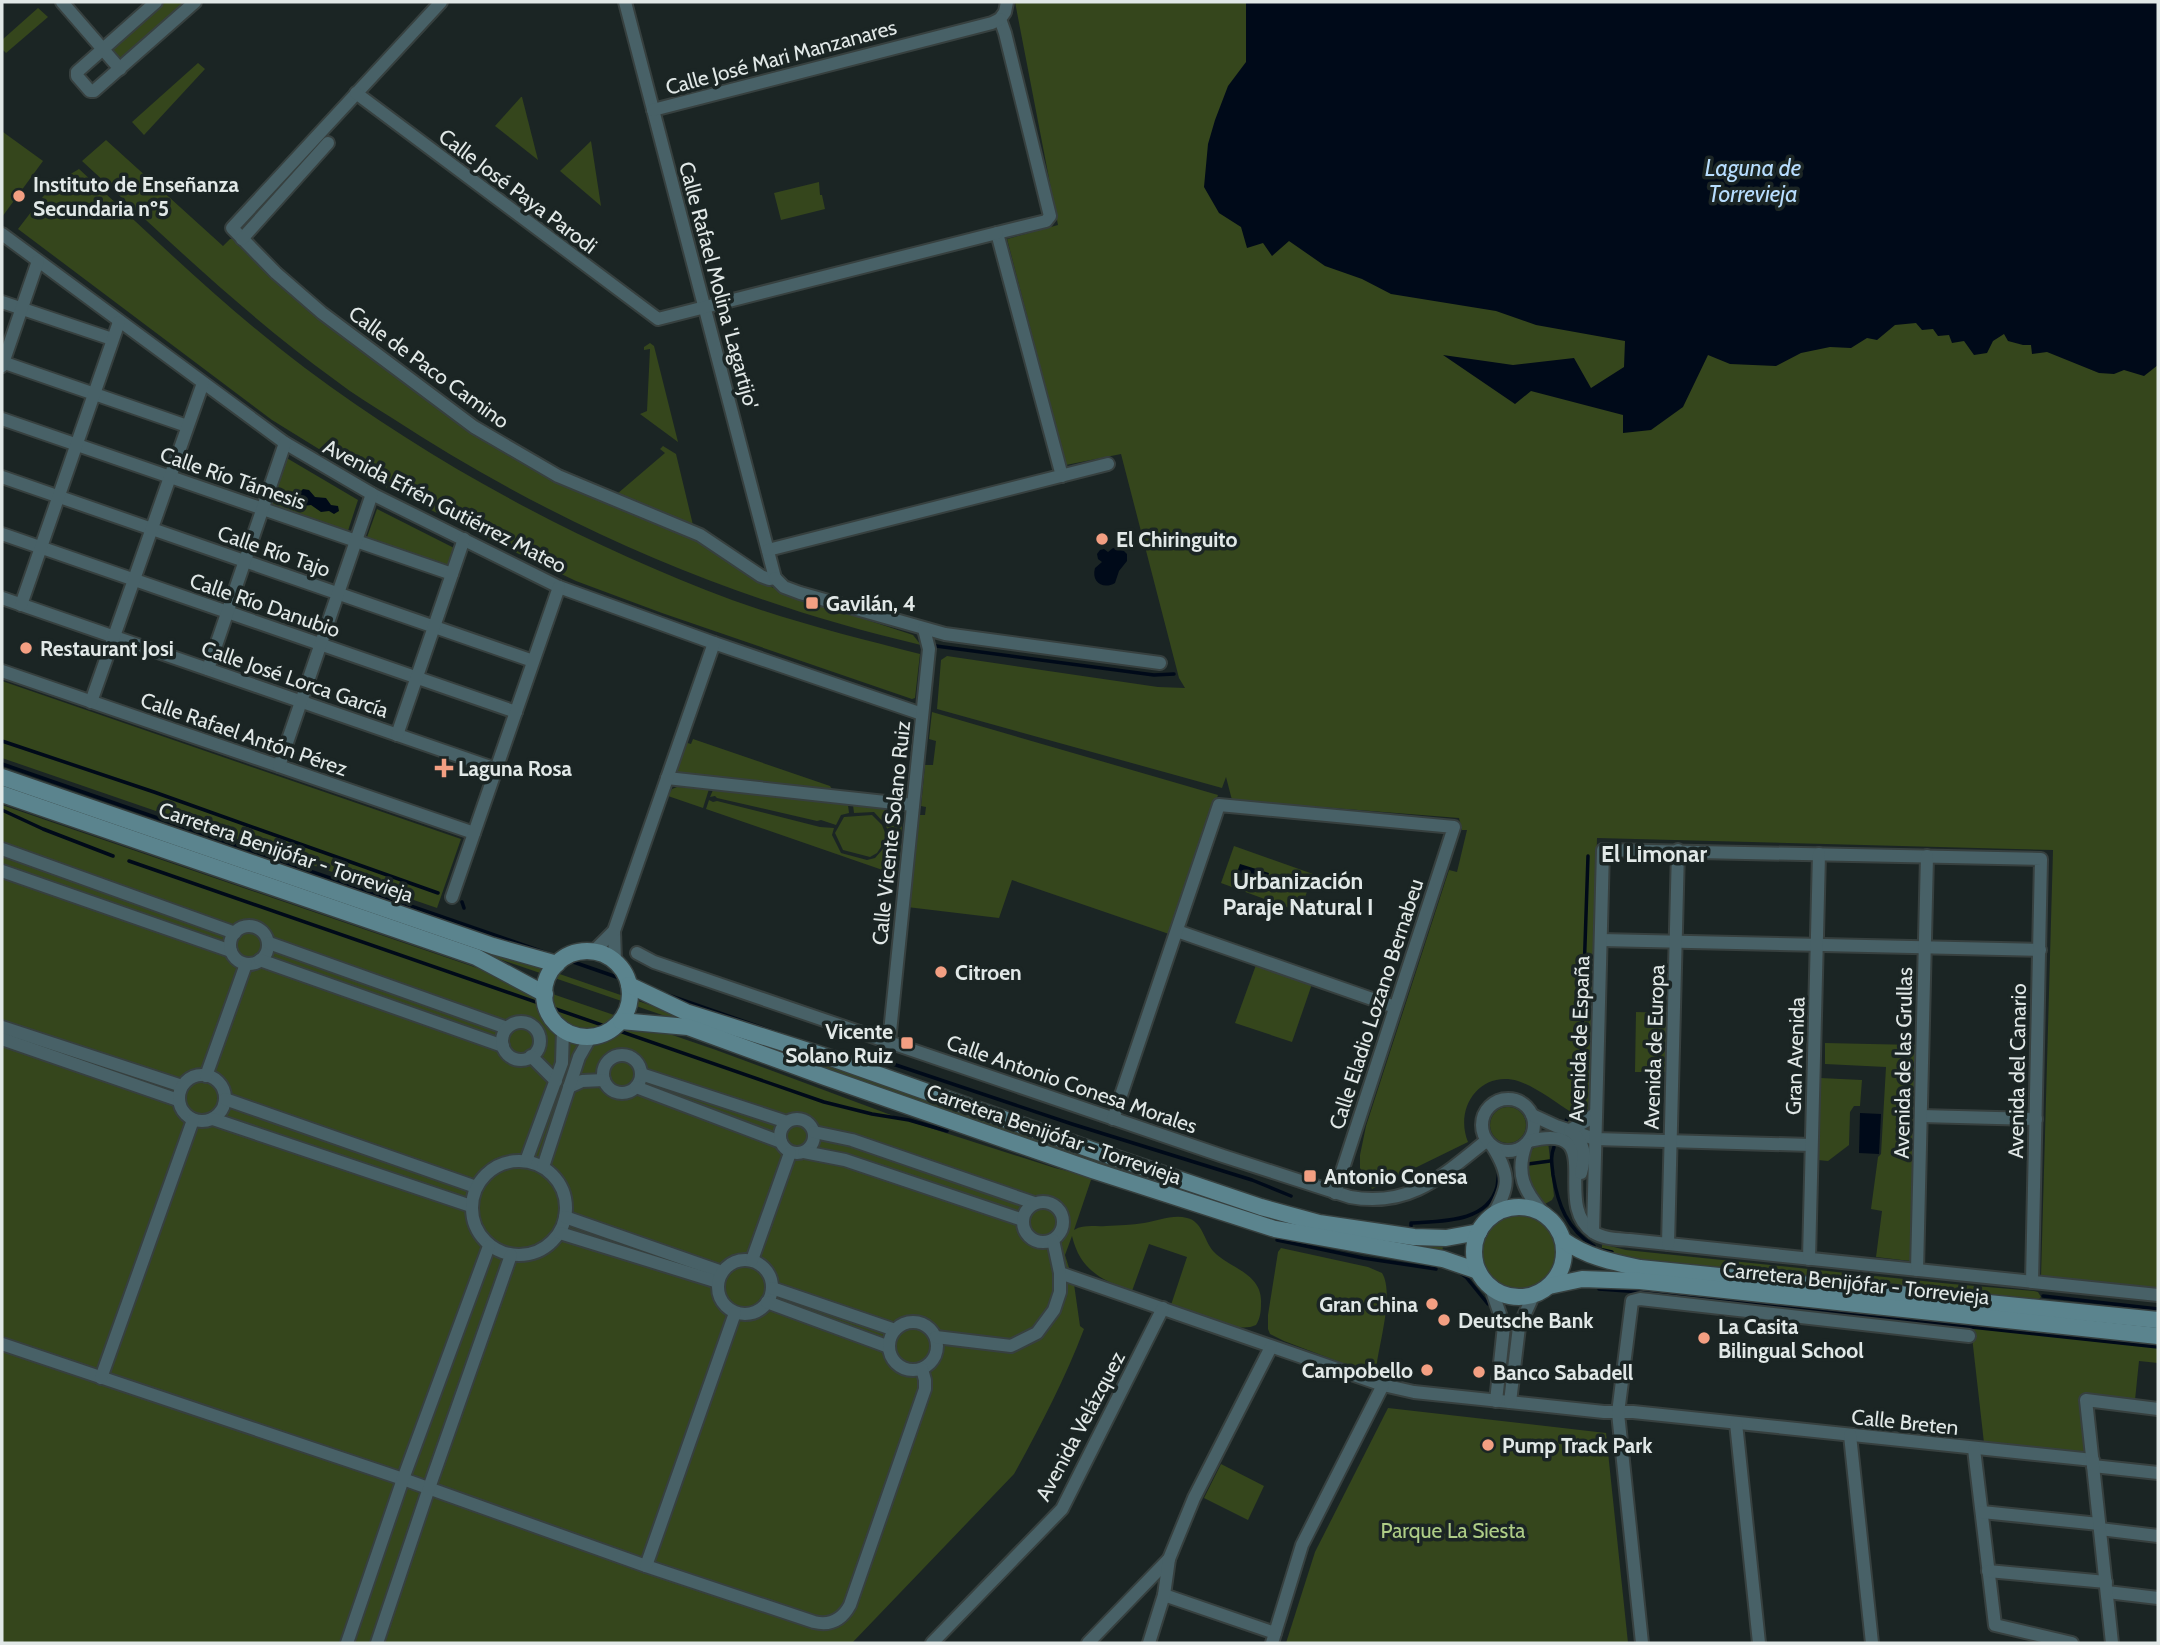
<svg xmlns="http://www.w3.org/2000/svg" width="2160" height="1645" viewBox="0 0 2160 1645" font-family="Cabin,sans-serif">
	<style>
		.green { fill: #35461c }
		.water { fill: #000a19 }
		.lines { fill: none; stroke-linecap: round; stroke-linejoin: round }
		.stream { stroke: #000a19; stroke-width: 3.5 }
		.street-casing { stroke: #37403f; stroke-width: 16 }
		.secondary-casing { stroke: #37403f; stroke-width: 19 }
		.street { stroke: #486167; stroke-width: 12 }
		.secondary { stroke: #5b848e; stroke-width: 16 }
		.poi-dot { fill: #f39f82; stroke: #1b2524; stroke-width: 2.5 }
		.labels { text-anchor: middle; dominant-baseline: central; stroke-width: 7; stroke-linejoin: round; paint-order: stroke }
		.street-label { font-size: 21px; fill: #e1e8e7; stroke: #1b2524 }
		.poi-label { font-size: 21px; font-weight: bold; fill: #e1e8e7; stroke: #1b2524; text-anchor: start }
		.park-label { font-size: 21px; fill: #aecd86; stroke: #1b2524 }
		.water-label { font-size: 23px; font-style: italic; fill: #b7ddfe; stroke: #1b2524 }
		.neighbourhood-label { font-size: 23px; font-weight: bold; fill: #e1e8e7; stroke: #1b2524 }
	</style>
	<rect width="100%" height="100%" fill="#1b2524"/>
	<!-- green -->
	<g class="green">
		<path d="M 165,2 L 190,2 L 122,62 L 110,48 Z"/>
		<path d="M 1015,2 L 2158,2 L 2158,1290 L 2041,1277 L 2053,850 L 1597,838 L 1590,1095 C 1589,1114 1585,1121 1566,1124 L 1572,1116 L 1571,1112 C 1555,1102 1536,1087 1518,1081 C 1480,1070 1454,1108 1468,1142 L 1372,1189 L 1360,1168 L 1360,1155 L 1366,1126 L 1449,870 L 1457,872 L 1467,830 L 1462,830 L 1459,818 L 1232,800 L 1226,777 L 1222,788 L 937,709 L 941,660 L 947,656 L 1158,687 L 1185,688 L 1179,678 L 1121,454 L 1066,465 L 1007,239 L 1058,225 Z"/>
		<path d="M 38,8 L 48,17 L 6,53 L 2,49 L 2,40 Z"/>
		<path d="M 198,63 L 205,69 L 144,135 L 132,122 Z"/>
		<path d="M 521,97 L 522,97 L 538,160 L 495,126 Z"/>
		<path d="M 3,132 L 43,161 L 2,217 L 2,134 Z"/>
		<path d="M 106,140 L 223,246 L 230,239 L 233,239 L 316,315 L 454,421 L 551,479 L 703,544 L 764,584 L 797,597 L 913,635 L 921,645 C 732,601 554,524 392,418 C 373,406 353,394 335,380 C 245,315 164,236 82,161 Z"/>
		<path d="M 591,141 L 601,206 L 560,171 Z"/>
		<path d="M 79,169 C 153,237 225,308 305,368 C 435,465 580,543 732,600 C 793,622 857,638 920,654 L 915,698 L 912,699 L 662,613 L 576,581 L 498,544 L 356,472 L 272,420 L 18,229 L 52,185 Z"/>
		<path d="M 819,182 L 820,195 L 822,195 L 825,209 L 781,220 L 774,193 Z"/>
		<path d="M 650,343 L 654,346 L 678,442 L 640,414 L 647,411 L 650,349 L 644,350 L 644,347 Z"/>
		<path d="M 663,446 L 676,454 L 693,525 L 617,494 L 665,453 L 660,449 Z"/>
		<path d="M 285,457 L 358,500 L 347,534 L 268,507 Z"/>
		<path d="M 377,509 L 458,550 L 451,569 L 366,540 Z"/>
		<path d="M 2,681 L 461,839 L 437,908 L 2,758 Z"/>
		<path d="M 932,712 L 1218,795 L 1169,934 L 1012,880 L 999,918 L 907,907 L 917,815 L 925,815 L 926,807 L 921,806 L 925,765 L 933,765 L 936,741 L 929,739 Z"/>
		<path d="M 693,739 L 830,786 L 832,789 L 832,790 L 676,774 L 674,770 L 684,742 L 691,744 Z"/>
		<path d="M 2,782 L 1100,1160 L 1401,1242 L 1443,1246 L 1442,1253 L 1293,1227 L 1145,1181 L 2,788 Z"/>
		<path d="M 677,787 L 709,789 L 703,808 L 668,796 L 672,789 Z"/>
		<path d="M 713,790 L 848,805 L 849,813 L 841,815 L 836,825 L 821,820 L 817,821 L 717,798 L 715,796 L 710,797 Z"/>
		<path d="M 709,800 L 713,802 L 717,801 L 820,827 L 834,828 L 832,835 L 841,853 L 867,860 L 875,858 L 890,841 L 901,842 L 897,875 L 706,809 Z"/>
		<path d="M 2,805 L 716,1050 L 899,1118 L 1055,1168 L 1092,1177 L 1074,1230 C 1084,1224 1095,1227 1106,1226 C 1119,1225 1132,1225 1144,1223 C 1158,1221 1173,1214 1187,1218 C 1202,1221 1204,1240 1213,1251 C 1230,1269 1263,1273 1261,1304 C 1261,1312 1260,1319 1256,1325 C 1236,1335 1191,1312 1171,1305 L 1187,1257 L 1149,1244 L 1132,1291 C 1101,1280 1080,1270 1072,1236 L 1065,1255 L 1074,1284 L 1080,1326 L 1084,1329 C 1065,1379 1040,1427 1014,1474 L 852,1643 L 2,1643 Z"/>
		<path d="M 853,805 L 899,811 L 903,817 L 901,836 L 890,835 L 885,824 L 874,812 L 854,813 Z"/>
		<path d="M 872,815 L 882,825 L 887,838 L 877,853 L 870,857 L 843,850 L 835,833 L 844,817 Z"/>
		<path d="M 1234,846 L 1313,874 L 1300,912 L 1221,883 Z"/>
		<path d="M 1256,965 L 1312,984 L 1292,1042 L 1235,1023 Z"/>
		<path d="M 1636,1012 L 1668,1013 L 1666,1072 L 1635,1072 Z"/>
		<path d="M 1825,1043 L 1916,1045 L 1910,1261 L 1876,1257 L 1882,1211 L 1871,1209 L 1878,1157 L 1881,1154 L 1886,1067 L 1825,1064 Z"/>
		<path d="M 1820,1078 L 1862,1080 L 1860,1106 L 1854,1106 L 1850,1112 L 1849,1145 L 1828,1161 L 1818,1160 Z"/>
		<circle cx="1508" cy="1125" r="18"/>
		<path d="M 1548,1141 L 1554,1196 L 1552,1200 L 1545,1204 C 1527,1192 1527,1176 1527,1156 L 1536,1145 Z"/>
		<circle cx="1519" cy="1252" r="37"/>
		<path d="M 1602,1244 L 1626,1250 L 1952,1284 L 2034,1291 L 2038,1292 L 2041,1297 L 2037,1301 L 1636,1261 L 1602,1253 Z"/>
		<path d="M 1281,1248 L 1368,1267 L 1382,1273 C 1394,1292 1380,1341 1377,1363 C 1373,1370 1371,1372 1363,1371 L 1284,1341 L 1270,1334 L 1268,1329 L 1268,1315 L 1278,1252 Z"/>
		<path d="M 1971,1328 L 2158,1348 L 2158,1363 L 2139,1361 L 2135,1400 L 2087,1395 L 2087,1451 L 2085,1454 L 1984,1443 Z"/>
		<path d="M 1388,1408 L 1606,1433 L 1628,1643 L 1286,1643 L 1315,1552 Z"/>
		<path d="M 1221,1464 L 1264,1486 L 1248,1520 L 1204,1498 Z"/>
	</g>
	<!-- water -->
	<g class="water">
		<path d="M 1246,2 L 2158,2 L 2158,365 L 2144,376 L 2124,370 L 2114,374 L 2099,373 L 2047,352 L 2032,354 L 2031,345 L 2023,345 L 2008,341 L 2004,334 L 1993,341 L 1987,353 L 1974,355 L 1964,341 L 1952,343 L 1949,335 L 1938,336 L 1933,329 L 1922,330 L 1916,323 L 1895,325 L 1877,340 L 1867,338 L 1851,348 L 1830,347 L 1801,353 L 1776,366 L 1730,364 L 1708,355 L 1683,407 L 1651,430 L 1623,433 L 1623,415 L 1531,391 L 1515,404 L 1443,355 L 1513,365 L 1574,358 L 1591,388 L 1624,367 L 1625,341 L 1536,325 L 1496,311 L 1391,294 L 1362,279 L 1325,266 L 1289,241 L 1272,256 L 1263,243 L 1247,248 L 1241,227 L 1219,213 L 1204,187 L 1208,144 L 1215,120 L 1228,86 L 1246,62 Z"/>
		<path d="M 303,489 L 309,490 L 315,497 L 326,498 L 331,505 L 338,506 L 339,511 L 334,514 L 329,511 L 321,512 L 311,505 L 304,506 L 299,504 L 296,496 Z"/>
		<path d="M 1113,548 L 1124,551 L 1127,554 L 1127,561 L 1119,571 L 1115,583 C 1103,590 1091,582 1095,568 L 1102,562 L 1098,559 L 1097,554 L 1100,550 L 1104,549 L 1108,552 Z"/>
		<path d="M 1240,864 L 1269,873 L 1264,888 L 1235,878 Z"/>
		<path d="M 1860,1113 L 1881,1114 L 1879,1154 L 1859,1153 Z"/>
	</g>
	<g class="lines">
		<!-- stream -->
		<g class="stream">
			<path d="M 936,646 L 1154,675 L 1174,674"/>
			<path d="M 2,741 L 154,792 L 438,893"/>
			<path d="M 2,764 L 552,955"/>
			<path d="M 2,810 L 43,829 L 113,856"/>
			<path d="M 129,861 L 824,1102 L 872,1114 L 909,1120 L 947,1131"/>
			<path d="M 462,902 L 464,908"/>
			<path d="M 559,957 L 628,981"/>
			<path d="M 665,994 L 780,1034"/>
			<path d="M 857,1060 L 887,1062 L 1072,1124 L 1252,1180 L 1291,1196"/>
			<path d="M 1566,1121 L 1576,1105 L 1580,1092 L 1588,856"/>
			<path d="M 1554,1147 C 1550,1157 1552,1164 1553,1175 C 1558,1205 1567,1229 1594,1246"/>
			<path d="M 1528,1164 L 1550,1161"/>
			<path d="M 1411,1226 L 1411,1223 C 1441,1221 1487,1223 1497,1187 C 1498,1182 1498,1176 1499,1171"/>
			<path d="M 1277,1240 L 1363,1258 L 1436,1269"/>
			<path d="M 1603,1250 L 1612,1252"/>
			<path d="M 1459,1272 L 1466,1277 L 1488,1304"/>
			<path d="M 1599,1289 L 1655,1293 L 2158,1347"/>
			<path d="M 2043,1296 L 2158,1309"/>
		</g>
		<!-- street casing -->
		<g class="street-casing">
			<g id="street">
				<path d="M 62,2 L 120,69"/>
				<path d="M 156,2 L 77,72 L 77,76 L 90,91 L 94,91 L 195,2"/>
				<path d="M 441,2 L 232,228 L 276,273 L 322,313 L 474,427 L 558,476 L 700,535 L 761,576 L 769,579 L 775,578"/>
				<path d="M 625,2 L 775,578"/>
				<path d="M 1007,2 L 1005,12 L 1000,19 L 1005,33 L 1050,216 L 1046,221 L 997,233 L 1062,476"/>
				<path d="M 356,93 L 658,319 L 997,233"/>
				<path d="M 653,110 L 992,23 L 1000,19"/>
				<path d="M 2,234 L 285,443 L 372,494 L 559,587 L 714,643 L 922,714"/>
				<path d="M 242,239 L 328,143"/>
				<path d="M 2,302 L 112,339"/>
				<path d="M 2,362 L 187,426"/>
				<path d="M 2,366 L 38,261"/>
				<path d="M 2,419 L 452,574"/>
				<path d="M 2,477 L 533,661"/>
				<path d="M 2,534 L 516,712"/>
				<path d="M 768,550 L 1108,464"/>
				<path d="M 775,578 L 784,587 L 800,593 L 945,634 L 1160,663"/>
				<path d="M 2,598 L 496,769"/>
				<path d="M 21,605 L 119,322"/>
				<path d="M 208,669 L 285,443"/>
				<path d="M 2,671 L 474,833"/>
				<path d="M 91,702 L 203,383"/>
				<path d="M 397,735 L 464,539"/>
				<path d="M 279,766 L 372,494"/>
				<path d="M 667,778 L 913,805"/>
				<path d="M 2,849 L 235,933"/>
				<path d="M 2,871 L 231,951"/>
				<path d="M 452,897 L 559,587"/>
				<circle cx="249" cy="945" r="19"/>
				<path d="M 614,931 L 615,961"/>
				<path d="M 1177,931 L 1395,1007"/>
				<path d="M 1601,940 L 2040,950"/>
				<path d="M 269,943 L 507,1028"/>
				<path d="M 593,952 L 614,931 L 714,643"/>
				<path d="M 637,953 L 654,962 L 1223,1156 L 1350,1197 C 1410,1208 1442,1176 1486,1141"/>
				<path d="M 260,960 L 503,1046"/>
				<circle cx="521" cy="1041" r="19"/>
				<path d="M 2,1027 L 182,1086"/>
				<path d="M 2,1039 L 178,1100"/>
				<path d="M 889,1042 L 929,649 L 924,629"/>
				<circle cx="622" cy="1074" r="19"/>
				<path d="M 531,1056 L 556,1081"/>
				<path d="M 641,1074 L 787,1122"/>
				<circle cx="202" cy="1098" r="23"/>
				<path d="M 206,1076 L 246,964"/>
				<path d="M 569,1087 L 582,1081 L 604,1080"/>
				<path d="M 636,1087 L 781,1142"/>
				<circle cx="1508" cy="1125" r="26"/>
				<path d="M 225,1099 L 476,1187"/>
				<path d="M 1532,1115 L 1556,1126 L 1595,1139 L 1811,1145"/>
				<path d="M 1921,1116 L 2036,1119"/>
				<circle cx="797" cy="1136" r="17"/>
				<path d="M 213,1119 L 471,1206"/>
				<path d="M 1113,1119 L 1219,805 L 1454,827 L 1335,1193"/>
				<path d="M 814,1132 L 852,1140 L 1034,1203"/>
				<path d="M 1529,1141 C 1610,1121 1550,1203 1593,1232 C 1603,1239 1618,1239 1630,1240 L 2158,1295"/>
				<path d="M 1526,1144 C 1515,1174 1524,1191 1544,1214"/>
				<path d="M 1493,1147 C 1511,1176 1509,1187 1493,1215"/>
				<path d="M 804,1152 L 845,1160 L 1023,1220"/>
				<circle cx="519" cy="1208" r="47"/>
				<path d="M 526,1161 L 562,1063 L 563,1029"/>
				<path d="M 543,1167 L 579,1057 L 591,1036"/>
				<path d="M 1581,1173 C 1586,1154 1585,1143 1570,1130 L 1586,1121 L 1596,1113"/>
				<circle cx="1043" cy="1222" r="20"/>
				<path d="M 565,1217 L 722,1272"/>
				<path d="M 1593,1232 L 1603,850 L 2041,859 L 2032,1282"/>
				<path d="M 560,1233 L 718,1282"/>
				<path d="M 1668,1244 L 1678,850"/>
				<path d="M 1809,1259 L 1819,854"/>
				<circle cx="745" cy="1287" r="27"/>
				<path d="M 752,1260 L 790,1153"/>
				<path d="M 1917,1270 L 1927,856"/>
				<path d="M 1060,1273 L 1383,1385 L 1414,1392 L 1604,1412 L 1633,1412 L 2093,1460"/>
				<path d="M 772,1288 L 895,1330"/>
				<path d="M 1491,1288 L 1504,1326 L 1496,1401"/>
				<path d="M 767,1302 L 889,1347"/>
				<circle cx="913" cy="1346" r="24"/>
				<path d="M 936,1337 L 1011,1346 L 1037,1333 L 1054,1310 L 1060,1292 L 1060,1273 L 1053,1240"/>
				<path d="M 2,1344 L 403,1479 L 646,1566 L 814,1622 C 830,1626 842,1620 850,1605 L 925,1389 L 925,1380 L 922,1369"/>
				<path d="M 101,1378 L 193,1120"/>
				<path d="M 1510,1402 L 1519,1327 L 1533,1296"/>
				<path d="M 1736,1423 L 1759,1643"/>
				<path d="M 1850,1435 L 1872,1643"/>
				<path d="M 1974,1449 L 1995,1625 L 2072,1643"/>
				<path d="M 2093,1466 L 2158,1473"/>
				<path d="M 1982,1512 L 2099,1524"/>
				<path d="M 2100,1529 L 2158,1536"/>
				<path d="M 646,1566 L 735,1313"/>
				<path d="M 1988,1571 L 2106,1582"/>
				<path d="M 2107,1592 L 2158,1598"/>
				<path d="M 1164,1595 L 1275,1633"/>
				<path d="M 347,1643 L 403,1479 L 489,1246"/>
				<path d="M 377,1643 L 429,1488 L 511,1255"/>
				<path d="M 932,1643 L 1062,1509 L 1163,1308"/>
				<path d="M 1088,1643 L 1169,1559 L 1194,1498 L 1271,1347"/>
				<path d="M 1149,1643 L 1164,1595 L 1169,1559"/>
				<path d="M 1272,1643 L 1302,1545 L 1383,1385"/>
				<path d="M 1642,1643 L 1618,1413 L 1632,1301 L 1640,1299 L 1969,1336"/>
				<path d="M 2112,1643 L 2086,1400 L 2158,1409"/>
			</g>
		</g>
		<!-- secondary casing -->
		<g class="secondary-casing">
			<g id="secondary">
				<path d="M 2,777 L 493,946 L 557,964"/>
				<path d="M 2,794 L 476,957 L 545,994"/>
				<circle cx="587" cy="994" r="43"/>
				<path d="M 629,985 L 686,1012 L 834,1059 L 1092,1150 L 1261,1207 L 1319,1223 L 1414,1237 L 1446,1238 L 1479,1232"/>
				<path d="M 621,1021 L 688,1027 L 825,1077 L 1095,1171 L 1275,1229 L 1443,1259 L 1478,1271"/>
				<circle cx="1519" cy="1252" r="45"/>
				<path d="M 1563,1240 C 1587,1257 1612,1262 1640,1268 L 2158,1320"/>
				<path d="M 1549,1286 L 1582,1279 L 1640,1281 L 2158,1336"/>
			</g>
		</g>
		<!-- street -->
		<use href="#street" class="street"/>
		<!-- secondary -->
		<use href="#secondary" class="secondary"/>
	</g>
	<!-- markers -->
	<g class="poi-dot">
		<circle cx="19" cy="196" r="7"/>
		<circle cx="1102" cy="539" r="7"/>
		<rect x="805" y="596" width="14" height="14" rx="3.5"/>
		<circle cx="26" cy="648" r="7"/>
		<path d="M440.5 757.5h7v7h7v7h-7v7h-7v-7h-7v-7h7z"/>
		<circle cx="941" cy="972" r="7"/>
		<rect x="900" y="1036" width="14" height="14" rx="3.5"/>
		<rect x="1303" y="1169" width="14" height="14" rx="3.5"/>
		<circle cx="1432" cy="1304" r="7"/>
		<circle cx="1444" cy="1320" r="7"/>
		<circle cx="1704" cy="1338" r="7"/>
		<circle cx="1427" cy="1370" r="7"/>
		<circle cx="1479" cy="1372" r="7"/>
		<circle cx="1488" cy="1445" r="7"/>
	</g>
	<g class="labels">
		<!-- street labels -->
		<g class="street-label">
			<text transform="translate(781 57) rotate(-15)">Calle José Mari Manzanares</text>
			<text transform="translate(518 191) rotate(37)">Calle José Paya Parodi</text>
			<text transform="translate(719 285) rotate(75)">Calle Rafael Molina 'Lagartijo'</text>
			<text transform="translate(429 367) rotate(36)">Calle de Paco Camino</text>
			<text transform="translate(233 478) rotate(19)">Calle Río Támesis</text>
			<text transform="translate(445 506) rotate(27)">Avenida Efrén Gutiérrez Mateo</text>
			<text transform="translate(274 551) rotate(19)">Calle Río Tajo</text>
			<text transform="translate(265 605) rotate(19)">Calle Río Danubio</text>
			<text transform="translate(295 679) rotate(19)">Calle José Lorca García</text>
			<text transform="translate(244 734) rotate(19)">Calle Rafael Antón Pérez</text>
			<text transform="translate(891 833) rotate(-84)">Calle Vicente Solano Ruiz</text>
			<text transform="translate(286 852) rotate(19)">Carretera Benijófar - Torrevieja</text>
			<text transform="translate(1376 1004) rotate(-72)">Calle Eladio Lozano Bernabeu</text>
			<text transform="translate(1579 1039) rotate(-88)">Avenida de España</text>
			<text transform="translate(1654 1047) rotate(-88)">Avenida de Europa</text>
			<text transform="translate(1795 1056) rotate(-88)">Gran Avenida</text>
			<text transform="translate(1903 1063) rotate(-89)">Avenida de las Grullas</text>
			<text transform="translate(2017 1071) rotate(-89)">Avenida del Canario</text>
			<text transform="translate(1072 1084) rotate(19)">Calle Antonio Conesa Morales</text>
			<text transform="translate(1054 1134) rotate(19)">Carretera Benijófar - Torrevieja</text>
			<text transform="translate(1856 1283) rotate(6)">Carretera Benijófar - Torrevieja</text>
			<text transform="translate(1905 1422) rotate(6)">Calle Breten</text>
			<text transform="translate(1080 1426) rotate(-62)">Avenida Velázquez</text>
		</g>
		<!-- poi labels -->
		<g class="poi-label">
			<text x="33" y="184">Instituto de Enseñanza<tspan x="33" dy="24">Secundaria nº5</tspan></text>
			<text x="1116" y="539">El Chiringuito</text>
			<text x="826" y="603">Gavilán, 4</text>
			<text x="40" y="648">Restaurant Josi</text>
			<text x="458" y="768">Laguna Rosa</text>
			<text x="955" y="972">Citroen</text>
			<text x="893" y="1031" text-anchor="end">Vicente<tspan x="893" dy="24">Solano Ruiz</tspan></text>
			<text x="1324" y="1176">Antonio Conesa</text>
			<text x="1418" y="1304" text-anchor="end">Gran China</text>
			<text x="1458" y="1320">Deutsche Bank</text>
			<text x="1718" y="1326">La Casita<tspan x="1718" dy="24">Bilingual School</tspan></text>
			<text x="1413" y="1370" text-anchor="end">Campobello</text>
			<text x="1493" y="1372">Banco Sabadell</text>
			<text x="1502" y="1445">Pump Track Park</text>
		</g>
		<!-- park labels -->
		<g class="park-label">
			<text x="1453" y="1530">Parque La Siesta</text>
		</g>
		<!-- water labels -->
		<g class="water-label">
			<text x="1753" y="168">Laguna de<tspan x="1753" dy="26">Torrevieja</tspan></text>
		</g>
		<!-- neighbourhood labels -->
		<g class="neighbourhood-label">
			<text x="1654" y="854">El Limonar</text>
			<text x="1298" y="881">Urbanización<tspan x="1298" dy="26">Paraje Natural I</tspan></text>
		</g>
	</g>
	<!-- border -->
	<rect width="2160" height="1645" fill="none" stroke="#e1e8e7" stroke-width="7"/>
</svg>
